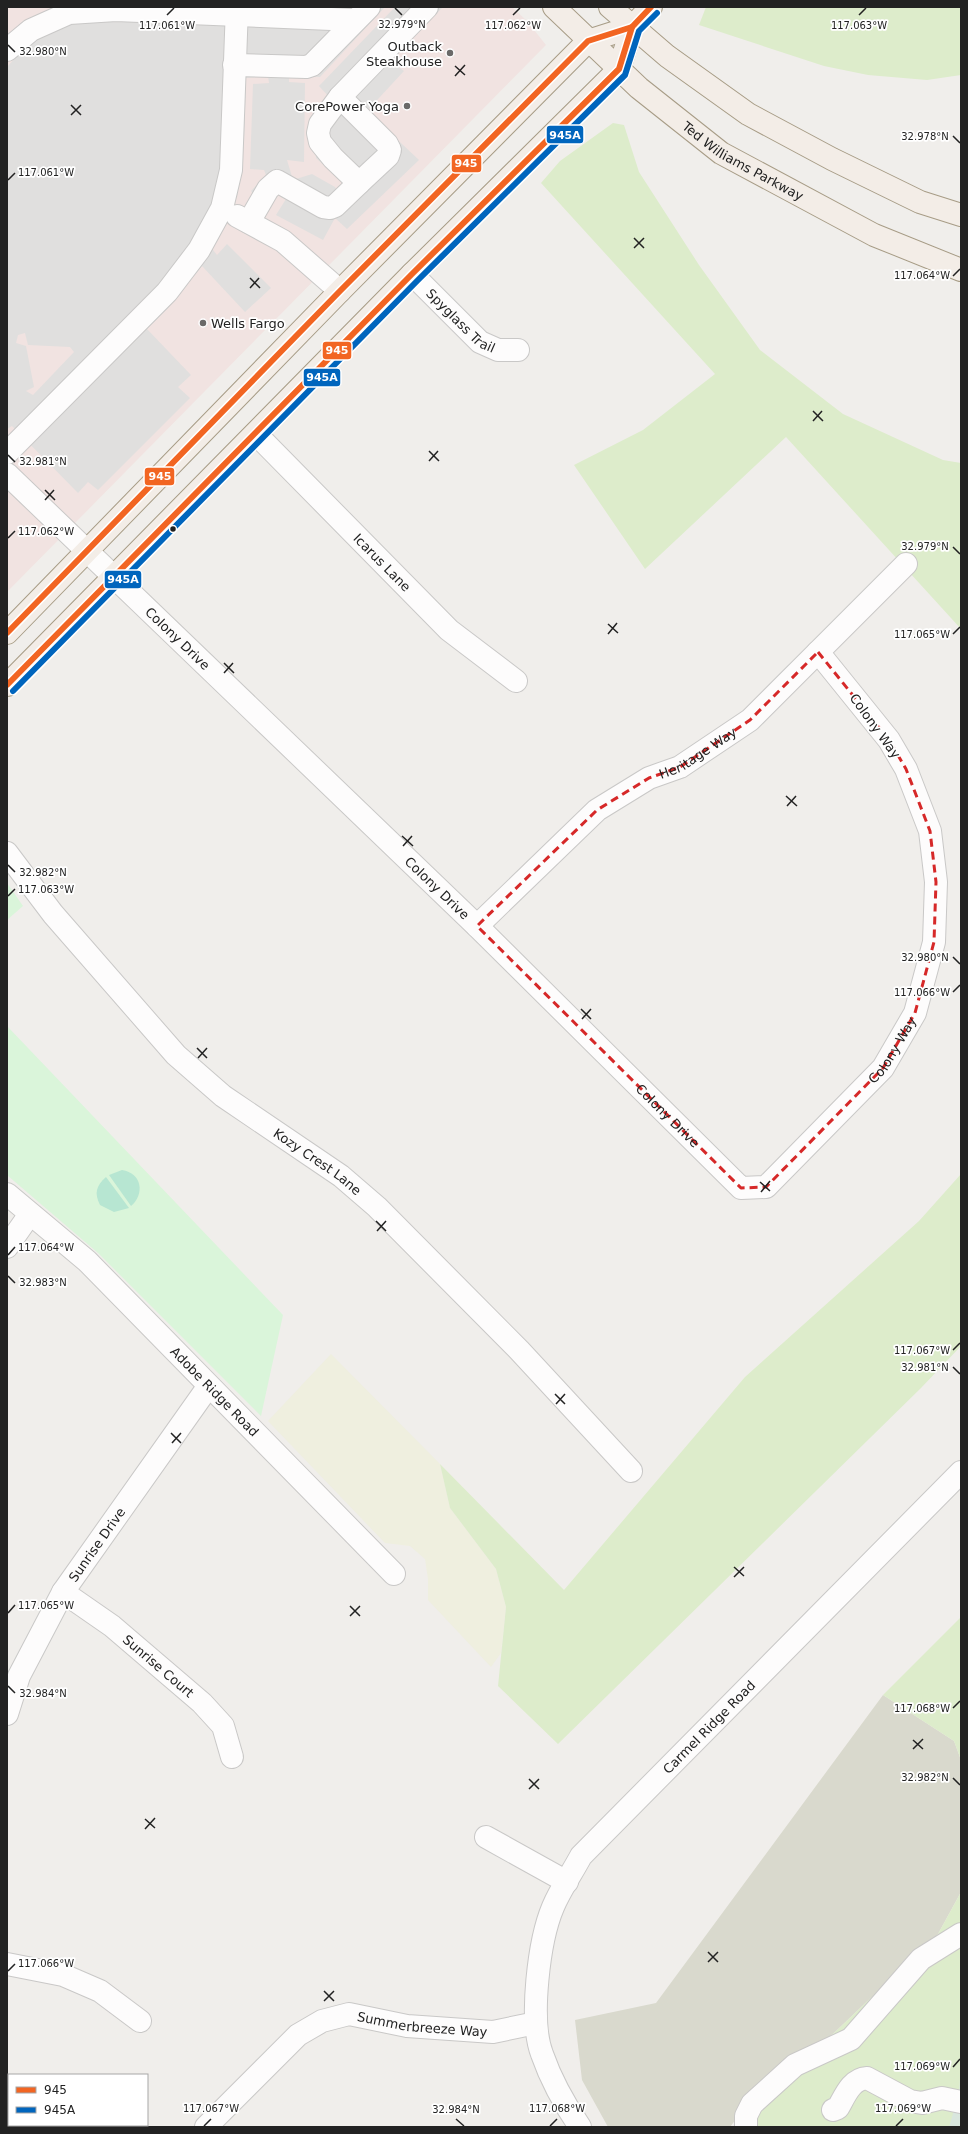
<svg xmlns="http://www.w3.org/2000/svg" width="968" height="2134" viewBox="0 0 968 2134" font-family="'DejaVu Sans',sans-serif">
	<style>
		.commercial { fill: #f1e3e1 }
		.construction { fill: #d9d9cd }
		.farmland { fill: #efefdf }
		.grass { fill: #ddeccb }
		.wetland { fill: #d9e6de }
		.park { fill: #daf5da }
		.pitch { fill: #b7e6d2 }
		.parking { fill: #e0dfde; fill-rule: evenodd }
		.lines { fill: none; stroke-linecap: round; stroke-linejoin: round }
		.minor-casing { stroke: #c9c8c7; stroke-width: 24 }
		.major-casing { stroke: #a79c86; stroke-width: 24 }
		.minor { stroke: #fdfcfc; stroke-width: 22 }
		.major { stroke: #f3ede7; stroke-width: 22 }
		.bus-1-casing { stroke: #fff; stroke-width: 9 }
		.bus-2-casing { stroke: #fff; stroke-width: 9 }
		.bus-1 { stroke: #f26522; stroke-width: 6 }
		.bus-2 { stroke: #0065bd; stroke-width: 6 }
		.marked { fill: none; stroke: #d62828; stroke-width: 3; stroke-dasharray: 8 5; stroke-linejoin: round }
		.ticks { fill: none; stroke: #222; stroke-width: 1.5 }
		.poi-dot { fill: #6a6968; stroke: #fff; stroke-width: 1.5 }
		.bus-dot { fill: #222; stroke: #fff; stroke-width: 1.5 }
		.labels { text-anchor: middle; dominant-baseline: central; stroke-width: 3.5; stroke-linejoin: round; paint-order: stroke }
		.poi-label { font-size: 13px; fill: #222; stroke: #fff; text-anchor: end }
		.street-label { font-size: 13px; fill: #222; stroke: #fff }
		.ticks-label { font-size: 10px; text-anchor: middle; fill: #222; stroke: #fff; stroke-width: 3.5; stroke-linejoin: round; paint-order: stroke }
		.line-badge { stroke: #fff; stroke-width: 1.5 }
		.badge-label { font-size: 11px; text-anchor: middle; font-weight: bold; fill: #fff }
	</style>
	<rect width="100%" height="100%" fill="#f0eeeb"/>
	<!-- commercial -->
	<path class="commercial" d="M 7,7 L 512,7 L 527,21 L 546,45 L 7,592 Z"/>
	<!-- construction -->
	<path class="construction" d="M 883,1695 L 954,1741 L 961,1760 L 961,1892 L 938,1934 L 835,2032 L 740,2114 L 730,2127 L 608,2127 L 582,2080 L 575,2020 L 656,2003 Z"/>
	<!-- farmland -->
	<path class="farmland" d="M 331,1354 L 440,1464 L 450,1508 L 496,1569 L 506,1607 L 501,1653 L 491,1667 L 428,1600 L 428,1579 L 425,1559 L 410,1546 L 385,1543 L 268,1421 Z"/>
	<!-- grass -->
	<g class="grass">
		<path d="M 706,7 L 961,7 L 961,75 L 927,80 L 868,75 L 824,66 L 699,25 Z"/>
		<path d="M 613,123 L 624,125 L 639,172 L 699,265 L 760,350 L 843,414 L 943,460 L 961,463 L 961,629 L 786,437 L 645,569 L 574,465 L 643,430 L 715,374 L 541,183 L 560,161 Z"/>
		<path d="M 961,1174 L 961,1346 L 921,1388 L 558,1744 L 498,1686 L 506,1607 L 496,1569 L 450,1508 L 440,1464 L 564,1590 L 745,1377 L 919,1221 Z"/>
		<path d="M 961,1617 L 961,1760 L 954,1741 L 883,1695 Z"/>
		<path d="M 961,1892 L 961,2127 L 759,2127 L 740,2114 L 835,2032 L 938,1934 Z"/>
	</g>
	<!-- wetland -->
	<path class="wetland" d="M 961,2067 L 961,2127 L 949,2127 L 959,2093 Z"/>
	<!-- park -->
	<g class="park">
		<path d="M 7,883 L 23,906 L 7,920 Z"/>
		<path d="M 7,1026 L 283,1315 L 261,1416 L 98,1253 L 7,1175 Z"/>
	</g>
	<!-- pitch -->
	<g class="pitch">
		<path d="M 122,1170 C 142,1173 145,1194 131,1206 L 109,1175 Z"/>
		<path d="M 106,1177 L 129,1208 L 114,1212 L 100,1205 C 94,1193 96,1186 106,1177 Z"/>
	</g>
	<!-- parking -->
	<path class="parking" d="M 72,7 L 352,12 L 357,7 L 385,7 L 320,77 L 289,76 L 289,82 L 305,83 L 304,162 L 287,160 L 293,180 L 312,174 L 335,187 L 346,207 L 344,184 L 316,158 L 314,113 L 329,97 L 319,86 L 395,7 L 443,7 L 390,61 L 404,71 L 367,111 L 419,160 L 347,229 L 335,218 L 323,240 L 276,215 L 286,199 L 276,193 L 266,207 L 251,191 L 266,175 L 264,170 L 250,169 L 253,84 L 269,83 L 268,76 L 246,78 L 244,142 L 237,197 L 210,246 L 217,255 L 227,244 L 271,288 L 245,312 L 202,266 L 169,307 L 147,329 L 191,375 L 178,387 L 190,398 L 98,490 L 88,482 L 78,493 L 12,426 L 7,429 L 7,67 L 29,43 ZM 25,333 L 28,345 L 70,347 L 74,352 L 33,395 L 26,391 L 34,387 L 26,346 L 16,343 L 18,335 Z"/>
	<g class="lines">
		<!-- minor casing -->
		<g class="minor-casing">
			<g id="minor">
				<path d="M 7,50 L 31,30 L 69,13 L 116,10 L 355,20"/>
				<path d="M 234,65 L 306,67 L 312,65 L 369,7"/>
				<path d="M 340,97 L 387,144 L 390,150 L 388,156 L 359,183"/>
				<path d="M 237,216 L 283,241 L 340,291"/>
				<path d="M 249,222 L 268,189 L 277,181 L 323,207 L 330,208 L 335,206 L 359,183 L 333,158 L 320,142 L 318,133 L 320,124 L 340,97 L 427,7"/>
				<path id="s1" d="M 412,274 L 480,342 L 498,350 L 518,350"/>
				<path id="s2" d="M 256,434 L 449,630 L 516,681"/>
				<path d="M 7,453 L 167,292 L 199,250 L 222,208 L 231,170 L 237,7"/>
				<path id="s3" d="M 7,474 L 477,926 L 741,1188 L 766,1187 L 883,1068 L 915,1013 L 934,942 L 936,882 L 930,831 L 906,769 L 889,740 L 818,652"/>
				<path id="s4" d="M 7,853 L 53,914 L 176,1055 L 223,1096 L 341,1176 L 377,1207 L 519,1350 L 631,1471"/>
				<path id="s5" d="M 477,926 L 597,810 L 649,778 L 680,767 L 750,720 L 906,564"/>
				<path id="s6" d="M 7,1194 L 87,1261 L 394,1574"/>
				<path d="M 7,1247 L 30,1214"/>
				<path id="s7" d="M 63,1592 L 112,1626 L 202,1703 L 223,1726 L 232,1757"/>
				<path id="s8" d="M 7,1714 L 19,1676 L 63,1592 L 208,1387"/>
				<path d="M 486,1837 L 567,1882"/>
				<path d="M 7,1964 L 63,1975 L 100,1991 L 140,2021"/>
				<path d="M 833,2110 L 838,2108 C 845,2096 851,2079 867,2078 L 910,2101 L 922,2103 L 942,2098 L 961,2102"/>
				<path id="s9" d="M 206,2127 L 298,2035 L 322,2021 L 349,2014 L 407,2026 L 493,2032 L 536,2023"/>
				<path id="s10" d="M 580,2127 C 565,2105 551,2080 542,2054 C 529,2020 539,1940 553,1907 C 560,1890 572,1873 581,1856 L 961,1472"/>
				<path d="M 746,2127 L 746,2116 L 752,2104 L 795,2065 L 851,2039 L 921,1959 L 961,1934"/>
			</g>
		</g>
		<!-- major casing -->
		<g class="major-casing">
			<g id="major">
				<path id="s11" d="M 554,7 L 639,88 L 721,153 L 874,235 L 961,270"/>
				<path d="M 610,7 L 667,56 L 748,114 L 832,159 L 920,202 L 961,215"/>
				<path d="M 7,633 L 340,291 L 588,41 L 632,27"/>
				<path d="M 7,685 L 412,274 L 619,69 L 632,27 L 651,7"/>
			</g>
		</g>
		<!-- minor -->
		<use href="#minor" class="minor"/>
		<!-- major -->
		<use href="#major" class="major"/>
		<!-- bus-1 casing -->
		<g class="bus-1-casing">
			<g id="bus-1">
				<path d="M 7,633 L 340,291 L 588,41 L 632,27"/>
				<path d="M 7,685 L 412,274 L 619,69 L 632,27 L 651,7"/>
			</g>
		</g>
		<!-- bus-2 casing -->
		<g class="bus-2-casing">
			<path id="bus-2" d="M 13,691 L 418,280 L 625,75 L 639,31 L 657,13"/>
		</g>
		<!-- bus-1 -->
		<use href="#bus-1" class="bus-1"/>
		<!-- bus-2 -->
		<use href="#bus-2" class="bus-2"/>
	</g>
	<!-- marked area -->
	<path class="marked" d="M 818,652 L 889,740 L 906,769 L 930,831 L 936,882 L 934,942 L 915,1013 L 883,1068 L 766,1187 L 741,1188 L 477,926 L 597,810 L 649,778 L 680,767 L 750,720 Z"/>
	<!-- ticks -->
	<path class="ticks" d="M 395,8 L 402,15M 167,15 L 174,8M 513,15 L 520,8M 859,15 L 866,8M 8,45 L 15,52M 455,66 L 465,75M 455,76 L 465,65M 71,105 L 81,115M 71,115 L 81,105M 953,136 L 960,143M 8,180 L 15,173M 634,238 L 644,248M 634,248 L 644,238M 953,276 L 960,269M 250,278 L 260,288M 250,288 L 259,278M 813,411 L 823,421M 813,421 L 822,411M 429,451 L 439,461M 8,455 L 15,462M 429,461 L 438,451M 45,490 L 55,500M 45,500 L 54,490M 8,538 L 15,531M 953,547 L 960,554M 608,624 L 618,633M 608,634 L 617,623M 953,634 L 960,627M 224,663 L 234,673M 224,673 L 233,663M 786,796 L 797,806M 787,806 L 796,796M 402,836 L 413,846M 403,846 L 412,836M 8,865 L 15,872M 8,896 L 15,889M 953,957 L 960,964M 953,992 L 960,985M 581,1009 L 591,1019M 582,1019 L 591,1009M 197,1048 L 207,1058M 198,1058 L 207,1048M 760,1182 L 770,1191M 761,1192 L 770,1181M 376,1221 L 386,1231M 377,1231 L 386,1221M 8,1255 L 15,1247M 8,1276 L 15,1283M 953,1350 L 960,1343M 953,1367 L 960,1374M 555,1394 L 565,1404M 556,1404 L 565,1394M 171,1433 L 181,1443M 172,1443 L 181,1433M 734,1567 L 744,1576M 734,1577 L 744,1567M 350,1606 L 360,1616M 8,1613 L 15,1605M 350,1616 L 360,1606M 8,1686 L 15,1693M 953,1708 L 960,1701M 913,1740 L 923,1749M 913,1749 L 923,1739M 953,1778 L 960,1785M 529,1779 L 539,1789M 529,1789 L 539,1779M 145,1819 L 155,1828M 145,1829 L 155,1818M 708,1952 L 718,1962M 708,1962 L 718,1952M 8,1971 L 15,1964M 324,1991 L 334,2001M 324,2001 L 334,1991M 953,2067 L 960,2059M 456,2119 L 464,2126M 204,2126 L 211,2119M 550,2126 L 557,2119M 896,2126 L 903,2119"/>
	<!-- markers -->
	<g class="poi-dot">
		<circle cx="450" cy="53" r="4"/>
		<circle cx="407" cy="106" r="4"/>
		<circle cx="203" cy="323" r="4"/>
	</g>
	<circle class="bus-dot" cx="173" cy="529" r="3.5"/>
	<g class="labels">
		<!-- poi labels -->
		<g class="poi-label">
			<text x="442" y="46">Outback<tspan x="442" dy="15">Steakhouse</tspan></text>
			<text x="399" y="106">CorePower Yoga</text>
			<text x="211" y="323" text-anchor="start">Wells Fargo</text>
		</g>
		<!-- street labels -->
		<g class="street-label">
			<text stroke="none"><textPath href="#s11" startOffset="245">Ted Williams Parkway</textPath></text>
			<text stroke="none"><textPath href="#s1" startOffset="68">Spyglass Trail</textPath></text>
			<text stroke="none"><textPath href="#s2" startOffset="180">Icarus Lane</textPath></text>
			<text stroke="none"><textPath href="#s3" startOffset="237">Colony Drive</textPath></text>
			<text transform="translate(875 726) rotate(54)">Colony Way</text>
			<text stroke="none"><textPath href="#s5" startOffset="283">Heritage Way</textPath></text>
			<text stroke="none"><textPath href="#s3" startOffset="597">Colony Drive</textPath></text>
			<text stroke="none"><textPath href="#s3" startOffset="1236">Colony Way</textPath></text>
			<text stroke="none"><textPath href="#s3" startOffset="921">Colony Drive</textPath></text>
			<text stroke="none"><textPath href="#s4" startOffset="441">Kozy Crest Lane</textPath></text>
			<text stroke="none"><textPath href="#s6" startOffset="287">Adobe Ridge Road</textPath></text>
			<text stroke="none"><textPath href="#s8" startOffset="193">Sunrise Drive</textPath></text>
			<text stroke="none"><textPath href="#s7" startOffset="121">Sunrise Court</textPath></text>
			<text stroke="none"><textPath href="#s10" startOffset="472">Carmel Ridge Road</textPath></text>
			<text stroke="none"><textPath href="#s9" startOffset="260">Summerbreeze Way</textPath></text>
		</g>
	</g>
	<g class="ticks-label">
		<text x="402" y="28">32.979°N</text>
		<text x="167" y="29">117.061°W</text>
		<text x="513" y="29">117.062°W</text>
		<text x="859" y="29">117.063°W</text>
		<text x="43" y="55">32.980°N</text>
		<text x="925" y="140">32.978°N</text>
		<text x="46" y="176">117.061°W</text>
		<text x="922" y="279">117.064°W</text>
		<text x="43" y="465">32.981°N</text>
		<text x="46" y="535">117.062°W</text>
		<text x="925" y="550">32.979°N</text>
		<text x="922" y="638">117.065°W</text>
		<text x="43" y="876">32.982°N</text>
		<text x="46" y="893">117.063°W</text>
		<text x="925" y="961">32.980°N</text>
		<text x="922" y="996">117.066°W</text>
		<text x="46" y="1251">117.064°W</text>
		<text x="43" y="1286">32.983°N</text>
		<text x="922" y="1354">117.067°W</text>
		<text x="925" y="1371">32.981°N</text>
		<text x="46" y="1609">117.065°W</text>
		<text x="43" y="1697">32.984°N</text>
		<text x="922" y="1712">117.068°W</text>
		<text x="925" y="1781">32.982°N</text>
		<text x="46" y="1967">117.066°W</text>
		<text x="922" y="2070">117.069°W</text>
		<text x="211" y="2112">117.067°W</text>
		<text x="557" y="2112">117.068°W</text>
		<text x="903" y="2112">117.069°W</text>
		<text x="456" y="2113">32.984°N</text>
	</g>
	<g class="line-badge">
		<rect x="546" y="125" width="38" height="19" rx="4" fill="#0065bd"/>
		<rect x="451" y="154" width="31" height="19" rx="4" fill="#f26522"/>
		<rect x="322" y="341" width="30" height="19" rx="4" fill="#f26522"/>
		<rect x="303" y="368" width="38" height="19" rx="4" fill="#0065bd"/>
		<rect x="144" y="467" width="31" height="19" rx="4" fill="#f26522"/>
		<rect x="104" y="570" width="38" height="19" rx="4" fill="#0065bd"/>
	</g>
	<g class="badge-label">
		<text x="565" y="139">945A</text>
		<text x="466" y="167">945</text>
		<text x="337" y="354">945</text>
		<text x="322" y="381">945A</text>
		<text x="160" y="480">945</text>
		<text x="123" y="583">945A</text>
	</g>
	<!-- border -->
	<rect width="968" height="2134" fill="none" stroke="#222222" stroke-width="16"/>
	<!-- legend -->
	<rect x="8" y="2074" width="140" height="52" fill="#ffffff" stroke="#a7a7a7"/>
	<rect x="16" y="2087" width="20" height="6" fill="#f26522" stroke="#a7a7a7"/>
	<text x="44" y="2094" font-size="12" fill="#222222">945</text>
	<rect x="16" y="2107" width="20" height="6" fill="#0065bd" stroke="#a7a7a7"/>
	<text x="44" y="2114" font-size="12" fill="#222222">945A</text>
</svg>
